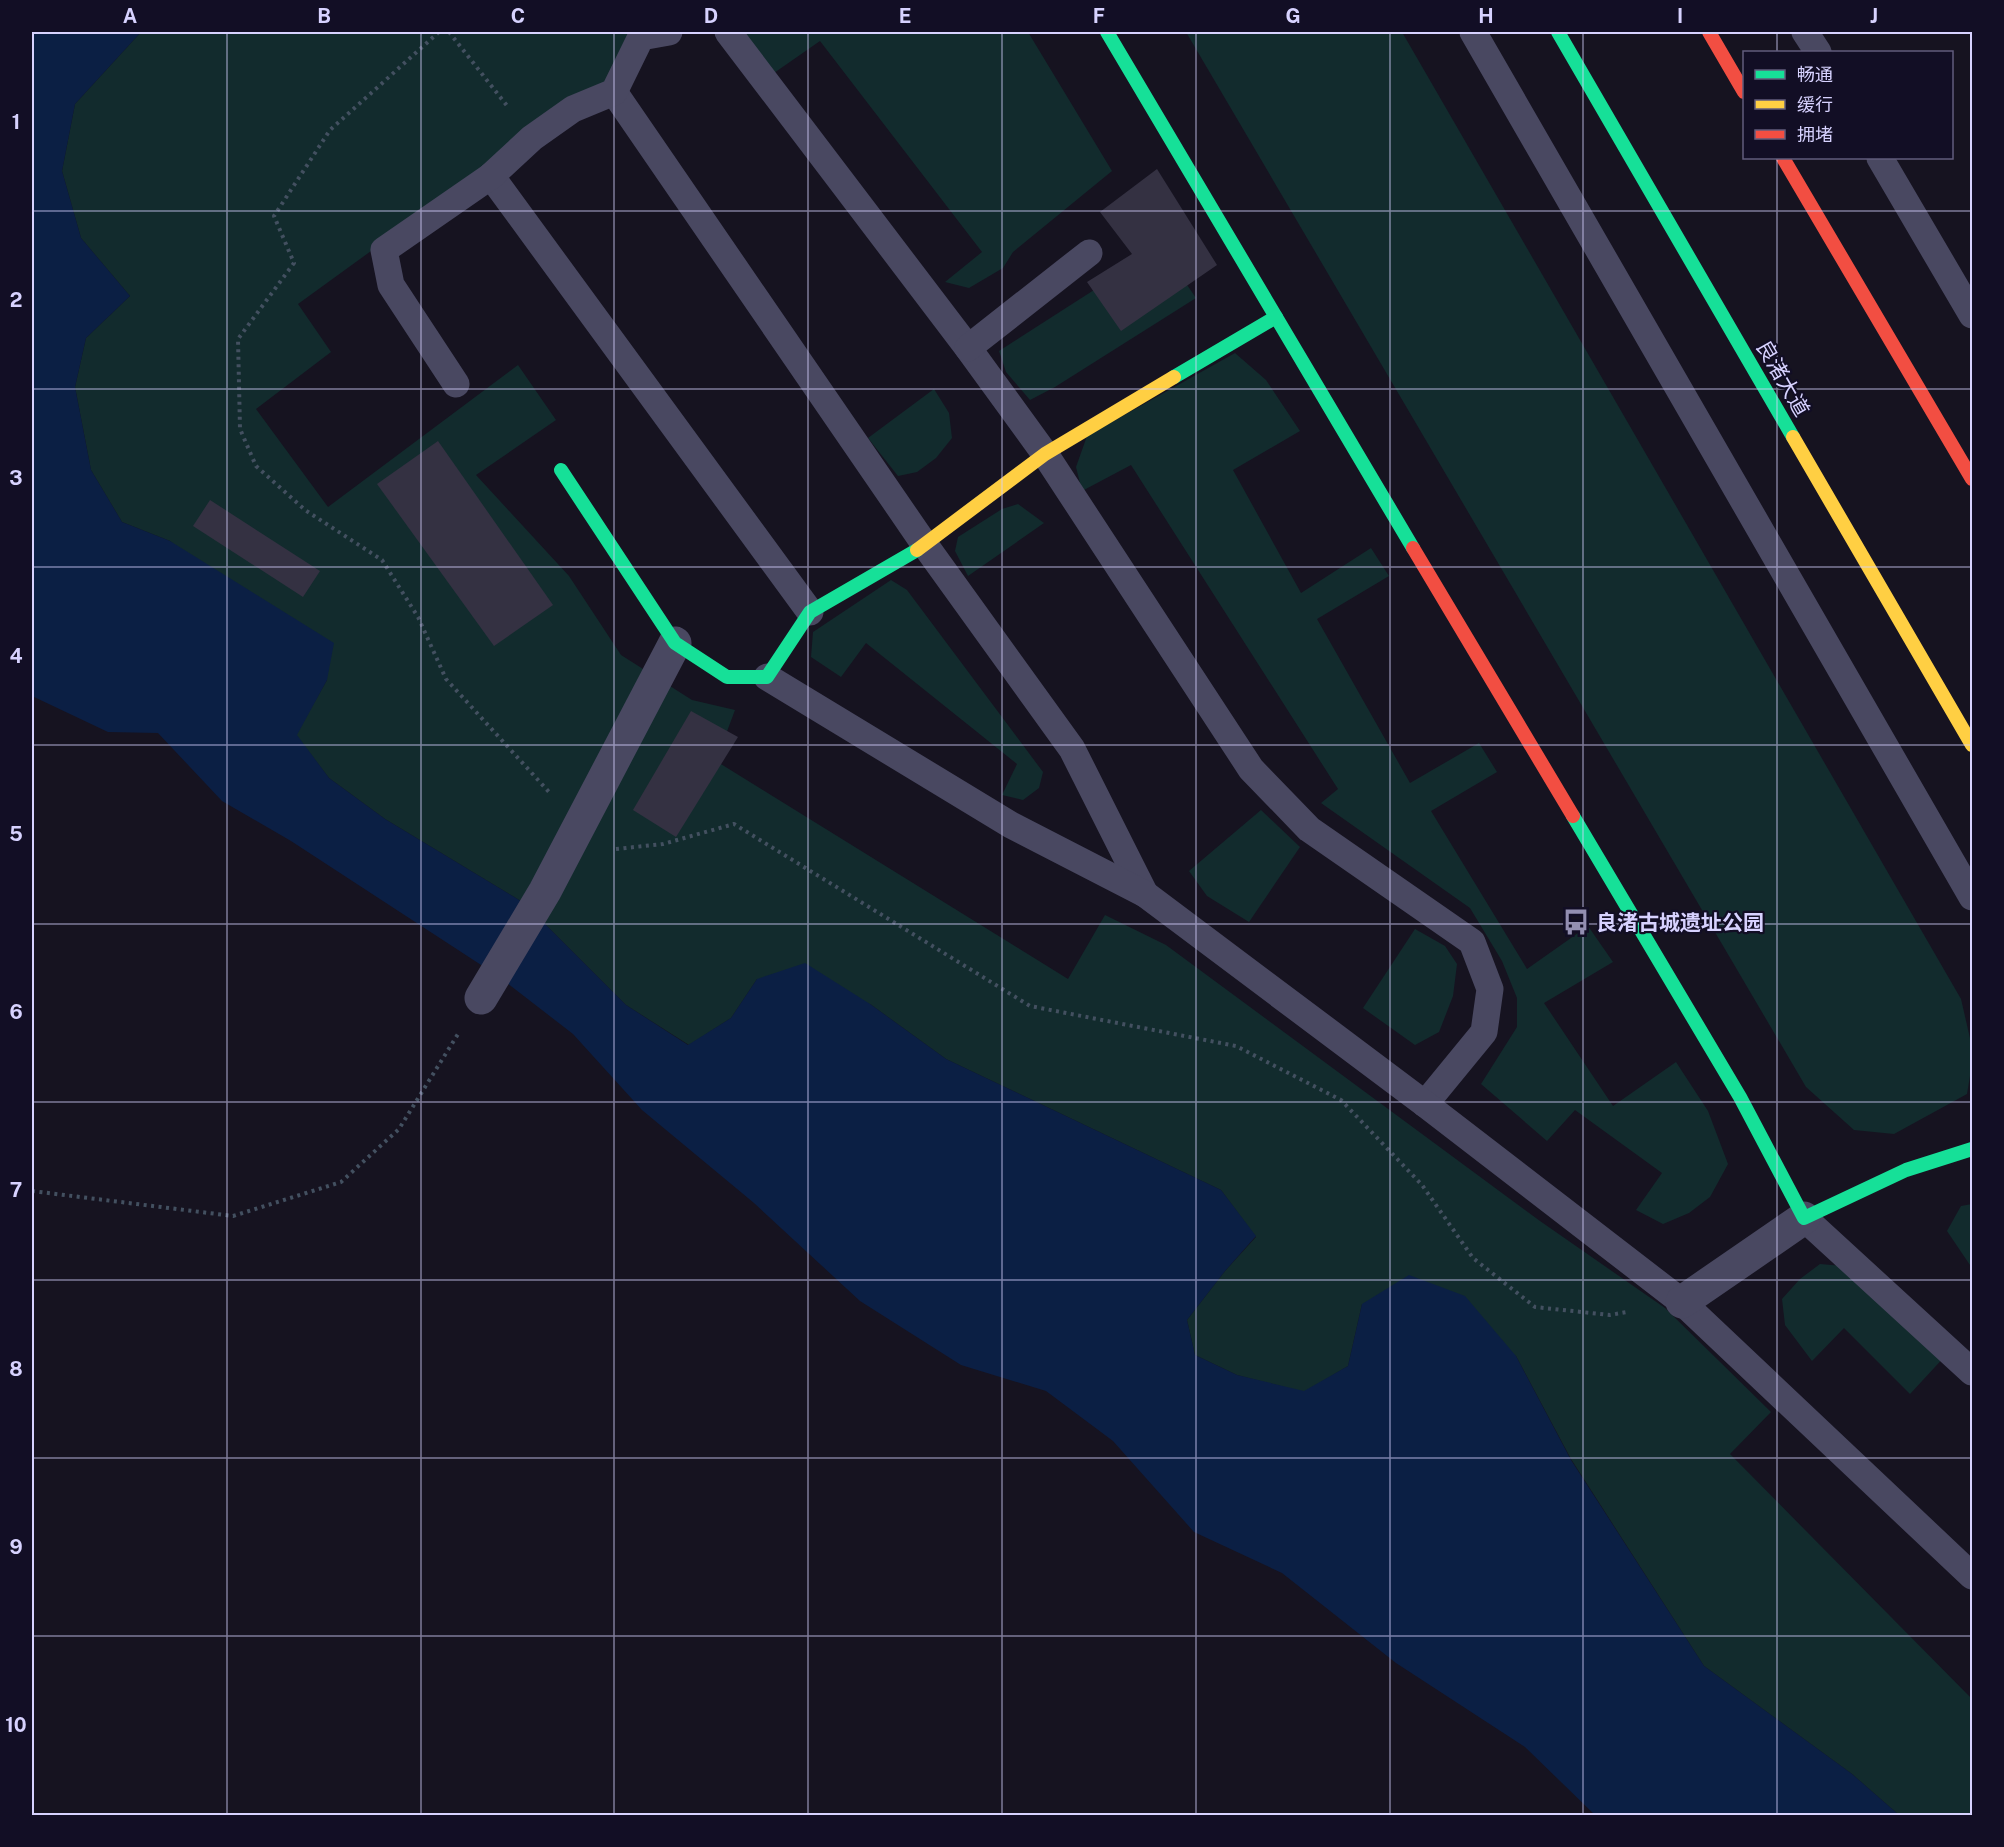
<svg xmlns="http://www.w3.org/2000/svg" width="2004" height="1847" viewBox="0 0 2004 1847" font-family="'Public Sans','Noto Sans SC',sans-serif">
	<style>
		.green { fill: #122b2d }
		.water { fill: #0b1f44 }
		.building { fill: #343142 }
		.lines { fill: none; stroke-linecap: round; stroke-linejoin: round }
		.path { stroke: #435060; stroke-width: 4; stroke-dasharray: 3 4.5; stroke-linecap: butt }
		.lane { stroke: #494861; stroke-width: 27 }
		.street { stroke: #494861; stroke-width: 33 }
		.fast { stroke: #16e098; stroke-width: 14 }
		.slow { stroke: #ffcf43; stroke-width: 14 }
		.jam { stroke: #f24e42; stroke-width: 14 }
		.grid { fill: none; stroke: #d7d2ff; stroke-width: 1.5; stroke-opacity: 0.55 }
		.labels { text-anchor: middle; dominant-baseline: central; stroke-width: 4.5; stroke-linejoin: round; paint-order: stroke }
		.street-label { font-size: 21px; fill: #d7d2ff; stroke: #120e25 }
		.poi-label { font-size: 21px; font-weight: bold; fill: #d7d2ff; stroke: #120e25; text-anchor: start }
		.neatline { fill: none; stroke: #d7d2ff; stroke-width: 2 }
		.grid-label { font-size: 20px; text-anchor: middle; font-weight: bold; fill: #d7d2ff }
	</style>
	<rect width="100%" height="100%" fill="#161320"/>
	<!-- green -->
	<g class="green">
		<path d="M 141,32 L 673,32 L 298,304 L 331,352 L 256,409 L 328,507 L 518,365 L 556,420 L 476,475 L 569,576 L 621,655 L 692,700 L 735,710 L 716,761 L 1068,979 L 1105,915 L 1166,945 L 1540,1221 L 1665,1308 L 1771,1412 L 1730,1454 L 1972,1699 L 1972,1815 L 1899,1815 L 1852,1774 L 1704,1666 L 1571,1459 L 1516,1356 L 1362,1304 L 1348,1366 L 1304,1392 L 1237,1375 L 1195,1355 L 1187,1320 L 1225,1271 L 1256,1237 L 1221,1190 L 946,1059 L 870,1004 L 757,979 L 731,1018 L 689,1045 L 626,1005 L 524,903 L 385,819 L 329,778 L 296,735 L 327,680 L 170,541 L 122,522 L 91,470 L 75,387 L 86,338 L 130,296 L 81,238 L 62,171 L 75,104 Z"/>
		<path d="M 741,32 L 1028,32 L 1112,171 L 1013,252 L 1003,268 L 969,288 L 945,282 L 982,252 L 820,41 L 774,73 Z"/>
		<path d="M 1186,32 L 1402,32 L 1961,999 L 1972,1047 L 1972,1064 L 1967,1094 L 1894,1134 L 1854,1130 L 1806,1087 Z"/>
		<path d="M 1161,247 L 1196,298 L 1055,387 L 1030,400 L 1006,372 L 999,351 Z"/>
		<path d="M 1235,353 L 1266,380 L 1300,431 L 1233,470 L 1301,593 L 1371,548 L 1389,576 L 1317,619 L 1410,783 L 1479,743 L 1497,772 L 1431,811 L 1527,969 L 1588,926 L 1613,962 L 1544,1003 L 1613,1106 L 1676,1062 L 1708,1111 L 1728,1164 L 1710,1197 L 1689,1213 L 1663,1224 L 1636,1210 L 1662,1173 L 1575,1110 L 1547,1141 L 1481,1084 L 1517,1027 L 1517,998 L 1502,961 L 1470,908 L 1321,803 L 1338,789 L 1131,465 L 1082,491 L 1076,467 L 1087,436 Z"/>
		<path d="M 934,389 L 949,413 L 952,438 L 936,458 L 917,472 L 898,476 L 868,438 Z"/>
		<path d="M 1018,504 L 1044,523 L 968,576 L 955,551 L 958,537 L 1002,509 Z"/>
		<path d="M 891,580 L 907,590 L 1043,772 L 1039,788 L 1023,800 L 1002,795 L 1017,764 L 866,643 L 841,677 L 811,657 L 813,632 Z"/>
		<path d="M 1261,810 L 1300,847 L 1249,922 L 1207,896 L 1189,871 Z"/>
		<path d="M 1415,929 L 1445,946 L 1457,964 L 1453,996 L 1439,1032 L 1415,1045 L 1363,1008 Z"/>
		<path d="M 1972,1204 L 1972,1268 L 1947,1231 L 1961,1206 Z"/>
		<path d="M 1820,1264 L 1854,1267 L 1947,1354 L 1910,1394 L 1844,1328 L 1812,1361 L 1785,1325 L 1782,1299 L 1800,1279 Z"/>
	</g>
	<!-- water -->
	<path class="water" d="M 32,32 L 141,32 L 75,104 L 62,171 L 81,238 L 130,296 L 86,338 L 75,387 L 91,470 L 122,522 L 170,541 L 334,643 L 327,680 L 297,735 L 329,778 L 385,819 L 524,903 L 626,1005 L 688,1045 L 731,1018 L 757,979 L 805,963 L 870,1004 L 946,1059 L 1221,1190 L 1256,1236 L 1225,1271 L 1187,1320 L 1195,1355 L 1237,1375 L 1304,1391 L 1348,1366 L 1362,1304 L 1409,1275 L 1465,1296 L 1516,1356 L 1571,1460 L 1704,1666 L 1852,1774 L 1899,1815 L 1595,1815 L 1525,1747 L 1396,1663 L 1282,1573 L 1194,1532 L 1113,1441 L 1046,1391 L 961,1365 L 860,1301 L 754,1203 L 642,1110 L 573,1034 L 498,976 L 291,841 L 222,801 L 158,733 L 108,732 L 32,696 Z"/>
	<!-- building -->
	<g class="building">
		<path d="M 1157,169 L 1217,265 L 1121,331 L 1087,282 L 1132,254 L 1100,212 Z"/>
		<path d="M 438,441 L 553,605 L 494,646 L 377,484 Z"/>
		<path d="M 210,500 L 320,571 L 303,597 L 193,526 Z"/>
		<path d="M 691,711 L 738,737 L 676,837 L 633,810 Z"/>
	</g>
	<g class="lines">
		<!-- path -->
		<g class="path">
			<path d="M 439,32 L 330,130 L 274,216 L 294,263 L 238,339 L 240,429 L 256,466 L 305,510 L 382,560 L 418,617 L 446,679 L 549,792"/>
			<path d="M 449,32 L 508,107"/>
			<path d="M 616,849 L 663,844 L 734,824 L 1030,1006 L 1236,1046 L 1341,1100 L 1422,1185 L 1473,1258 L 1535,1307 L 1610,1315 L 1627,1312"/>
			<path d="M 32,1191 L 233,1216 L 341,1182 L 399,1129 L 458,1034"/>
		</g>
		<!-- lane -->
		<g class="lane">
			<path d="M 728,32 L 968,348 L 1045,454 L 1251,769 L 1309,829 L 1472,942 L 1490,989 L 1484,1032 L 1425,1104"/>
			<path d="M 1473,32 L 1972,897"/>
			<path d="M 1805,32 L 1818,52"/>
			<path d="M 614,92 L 925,545 L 1072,749 L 1145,894"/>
			<path d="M 1880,158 L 1972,315"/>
			<path d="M 491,176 L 810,612"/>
			<path d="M 968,348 L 1089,253"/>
			<path d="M 456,384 L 391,285 L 384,250 L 491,176 L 532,138 L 573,109 L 614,92 L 641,37 L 669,32"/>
			<path d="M 767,677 L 1011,825 L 1145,894 L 1425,1104 L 1682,1302 L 1972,1576"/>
			<path d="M 1804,1218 L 1972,1372"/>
		</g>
		<!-- street -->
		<g class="street">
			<path d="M 481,998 L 545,891 L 675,643"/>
			<path d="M 1682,1302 L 1804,1218"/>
		</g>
		<!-- fast -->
		<g class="fast">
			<path d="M 1107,32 L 1413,548"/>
			<path d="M 1558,32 L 1793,437"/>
			<path d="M 1174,377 L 1276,317"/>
			<path d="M 561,470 L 675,643 L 727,677 L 767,677 L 810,612 L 917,550"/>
			<path d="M 1573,816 L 1740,1097 L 1804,1218 L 1906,1170 L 1972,1149"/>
		</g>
		<!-- slow -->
		<g class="slow">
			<path d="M 1793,437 L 1972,745"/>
			<path d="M 917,550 L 1045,454 L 1174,377"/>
		</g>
		<!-- jam -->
		<g class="jam">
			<path d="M 1709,32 L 1744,92"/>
			<path d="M 1783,158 L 1972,479"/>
			<path d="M 1413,548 L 1573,816"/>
		</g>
	</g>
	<!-- grid -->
	<path class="grid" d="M 227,32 L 227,1816M 421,32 L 421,1816M 614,32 L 614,1816M 808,32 L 808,1816M 1002,32 L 1002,1816M 1196,32 L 1196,1816M 1390,32 L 1390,1816M 1583,32 L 1583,1816M 1777,32 L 1777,52M 1777,158 L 1777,1816M 32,211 L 1972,211M 32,389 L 1972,389M 32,567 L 1972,567M 32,745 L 1972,745M 32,924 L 1972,924M 32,1102 L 1972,1102M 32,1280 L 1972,1280M 32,1458 L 1972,1458M 32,1636 L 1972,1636"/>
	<!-- icons -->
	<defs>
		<g id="bus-bare" transform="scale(2.07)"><path d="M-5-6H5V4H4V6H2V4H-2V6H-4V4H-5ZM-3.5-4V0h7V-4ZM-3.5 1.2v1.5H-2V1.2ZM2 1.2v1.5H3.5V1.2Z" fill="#938fb1" stroke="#120e25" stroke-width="2.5" paint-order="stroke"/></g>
	</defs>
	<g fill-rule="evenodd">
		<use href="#bus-bare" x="1576" y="922"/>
	</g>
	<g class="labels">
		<!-- street labels -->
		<g class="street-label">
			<text transform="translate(1783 378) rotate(60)">良渚大道</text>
		</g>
		<!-- poi labels -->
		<g class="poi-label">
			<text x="1596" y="922">良渚古城遗址公园</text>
		</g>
	</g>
	<!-- border -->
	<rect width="2004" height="1847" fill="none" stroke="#120e25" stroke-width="66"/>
	<!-- legend -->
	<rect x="1743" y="51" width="210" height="108" fill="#120e25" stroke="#615c7c" stroke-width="1.5"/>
	<rect x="1755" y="70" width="30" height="9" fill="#16e098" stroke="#615c7c" stroke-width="1.5"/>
	<text x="1797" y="81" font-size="18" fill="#d7d2ff">畅通</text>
	<rect x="1755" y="100" width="30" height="9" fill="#ffcf43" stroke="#615c7c" stroke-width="1.5"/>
	<text x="1797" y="111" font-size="18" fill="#d7d2ff">缓行</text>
	<rect x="1755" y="130" width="30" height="9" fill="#f24e42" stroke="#615c7c" stroke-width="1.5"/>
	<text x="1797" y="141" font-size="18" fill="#d7d2ff">拥堵</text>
	<rect x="33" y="33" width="1938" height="1781" class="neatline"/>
	<g class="grid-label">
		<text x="130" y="23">A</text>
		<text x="324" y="23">B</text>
		<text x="518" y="23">C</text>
		<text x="711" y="23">D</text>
		<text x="905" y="23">E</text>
		<text x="1099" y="23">F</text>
		<text x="1293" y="23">G</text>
		<text x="1486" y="23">H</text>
		<text x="1680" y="23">I</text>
		<text x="1874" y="23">J</text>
		<text x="16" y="129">1</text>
		<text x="16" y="307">2</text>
		<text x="16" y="485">3</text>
		<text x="16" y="663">4</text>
		<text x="16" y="841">5</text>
		<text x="16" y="1019">6</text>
		<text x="16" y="1197">7</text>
		<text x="16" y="1376">8</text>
		<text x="16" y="1554">9</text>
		<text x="16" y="1732">10</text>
	</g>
</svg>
